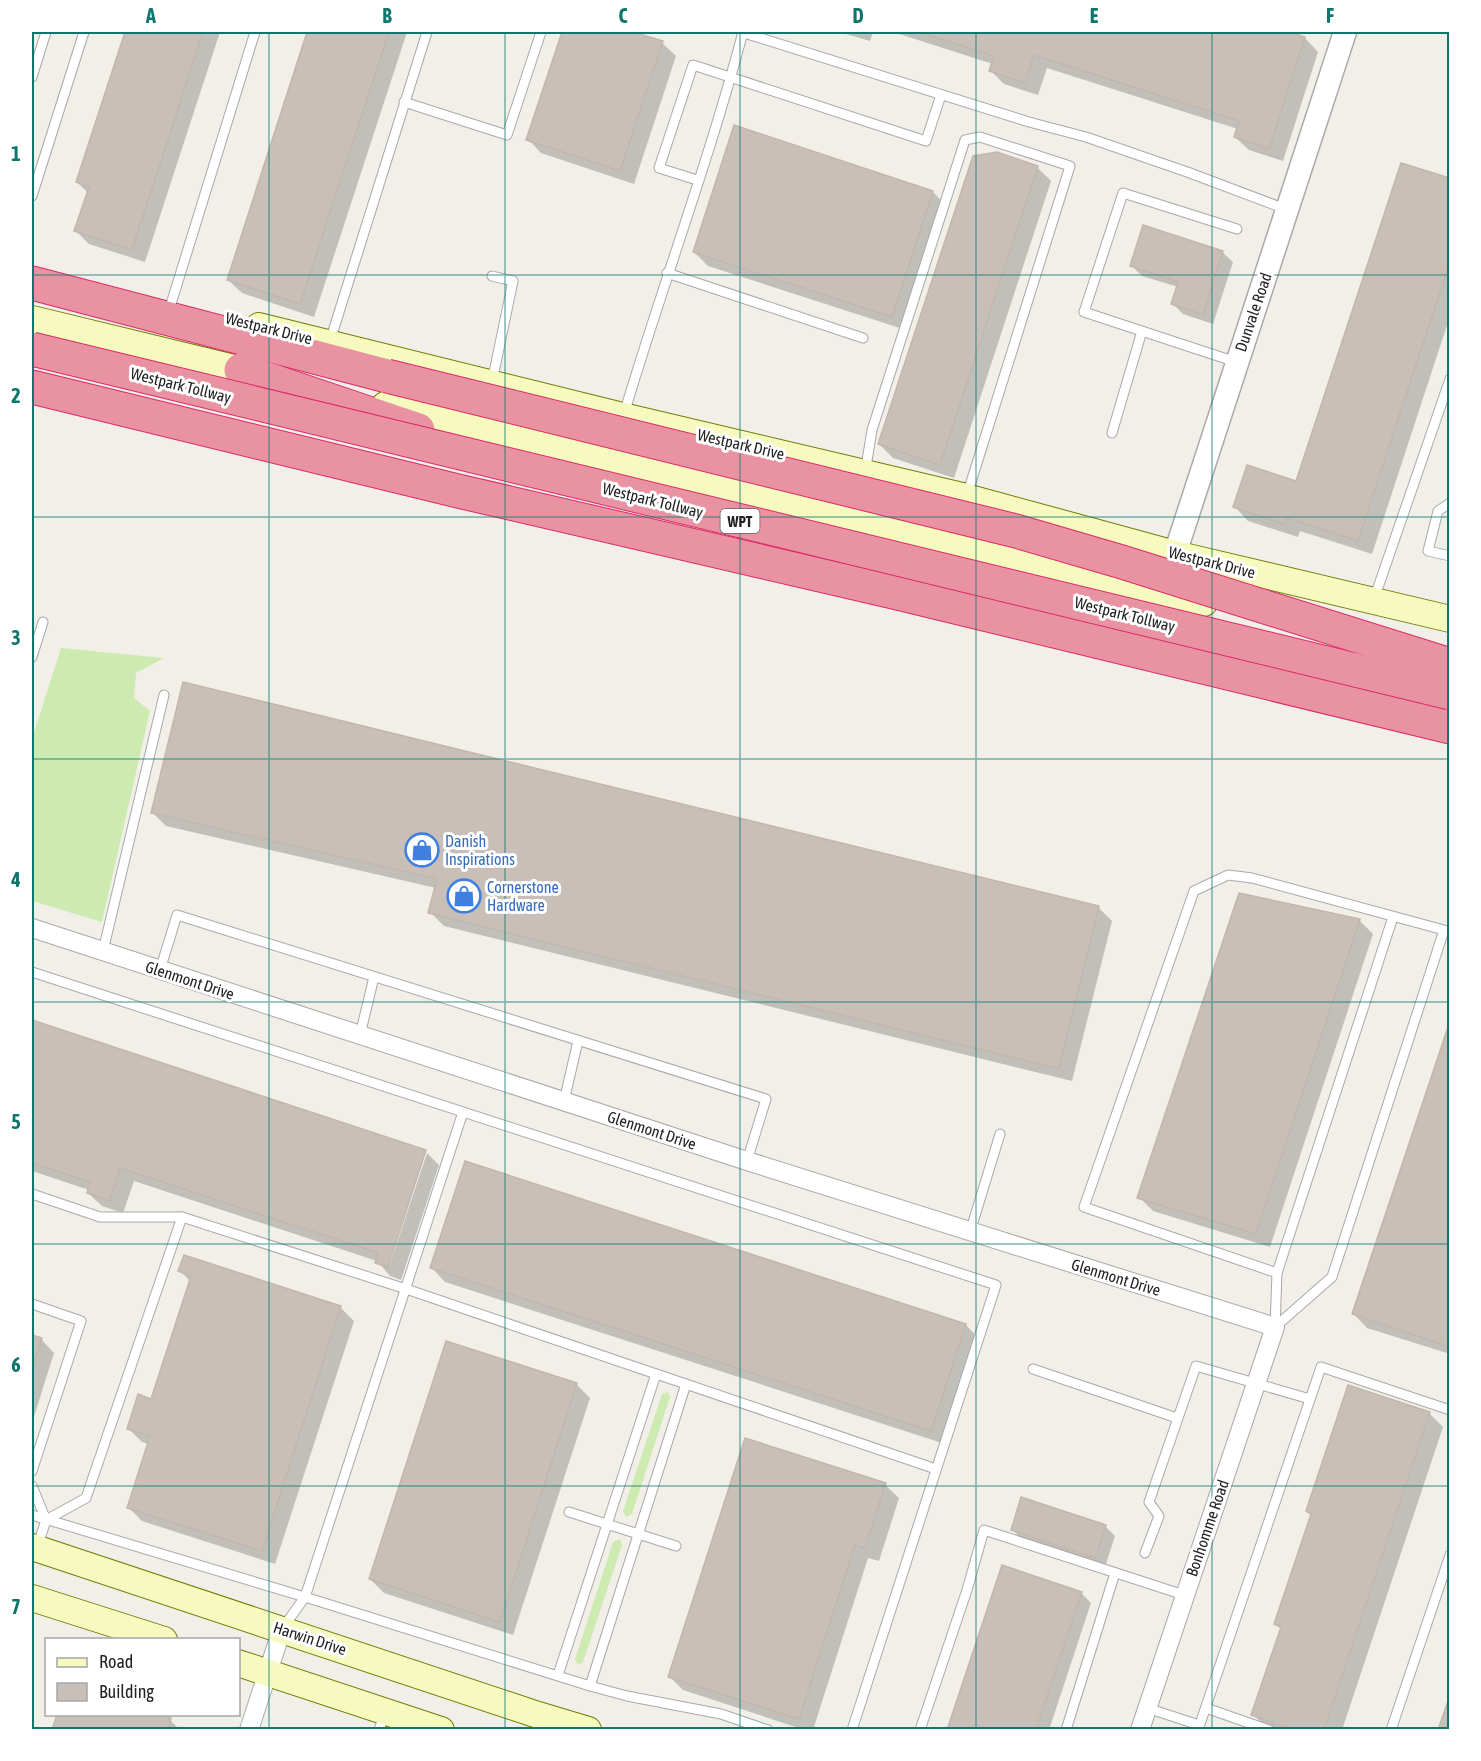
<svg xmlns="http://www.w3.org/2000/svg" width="1481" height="1761" viewBox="0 0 1481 1761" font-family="'Asap Condensed',sans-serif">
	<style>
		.grass { fill: #cdebb0 }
		.shadow { fill: #0003 }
		.building { fill: #c7bfb8; stroke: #c4b6ab; stroke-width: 1.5 }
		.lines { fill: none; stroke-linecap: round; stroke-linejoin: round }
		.service-casing { stroke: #a9a9a9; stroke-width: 11 }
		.minor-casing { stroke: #a9a9a9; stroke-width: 20 }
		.tertiary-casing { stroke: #a9a9a9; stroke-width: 25 }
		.secondary-casing { stroke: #707d05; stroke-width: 28 }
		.motorway-casing { stroke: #dc2a67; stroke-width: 35 }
		.service { stroke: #fff; stroke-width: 9 }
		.minor { stroke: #fff; stroke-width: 18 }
		.tertiary { stroke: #fff; stroke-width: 22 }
		.secondary { stroke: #f7fabf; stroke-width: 26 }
		.motorway { stroke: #e892a2; stroke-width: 33 }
		.motorway-bridge-casing { stroke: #dc2a67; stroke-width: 35; stroke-linecap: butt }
		.motorway-bridge { stroke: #e892a2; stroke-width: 33 }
		.grid { fill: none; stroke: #0f766e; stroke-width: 1.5; stroke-opacity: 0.55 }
		.labels { text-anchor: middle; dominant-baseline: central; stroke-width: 6; stroke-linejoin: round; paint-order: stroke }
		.shield { fill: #fff; stroke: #646464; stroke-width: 1.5 }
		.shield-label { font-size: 15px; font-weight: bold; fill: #222 }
		.street-label { font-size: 16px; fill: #222; stroke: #fff }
		.shop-label { font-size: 16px; fill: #366cbe; stroke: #fff; text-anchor: start }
		.neatline { fill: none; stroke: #0f766e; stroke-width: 2 }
		.grid-label { font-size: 20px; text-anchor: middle; font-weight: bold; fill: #0f766e }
	</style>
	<rect width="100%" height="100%" fill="#f2efe9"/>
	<!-- grass -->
	<g class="grass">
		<path d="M 61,648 L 164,658 L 136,673 L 134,698 L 150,711 L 102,922 L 32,901 L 32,739 Z"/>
		<path d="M 668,1392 L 670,1397 L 632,1514 L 626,1517 L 623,1511 L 662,1394 Z"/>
		<path d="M 620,1539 L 622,1545 L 583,1662 L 578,1665 L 575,1659 L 613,1542 Z"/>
	</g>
	<!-- shadow -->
	<g class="shadow">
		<path d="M 126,32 L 220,32 L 145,262 L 89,244 L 76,231 L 88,193 L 77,182 Z"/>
		<path d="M 309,32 L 407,32 L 314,317 L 242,293 L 228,280 Z"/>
		<path d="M 563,32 L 629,32 L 662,43 L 676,56 L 634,184 L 541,153 L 528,139 Z"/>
		<path d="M 839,32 L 873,32 L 870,41 Z"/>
		<path d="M 893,32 L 1285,32 L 1305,38 L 1318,52 L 1283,161 L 1249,150 L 1235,137 L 1238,129 L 1047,68 L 1038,95 L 1004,84 L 991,71 L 993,64 Z"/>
		<path d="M 1037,167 L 1051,181 L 954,478 L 893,458 L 879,444 Z"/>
		<path d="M 1450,180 L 1450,316 L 1372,554 L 1300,531 L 1298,537 L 1248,521 L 1235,507 L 1297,483 Z"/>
		<path d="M 933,192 L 946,206 L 906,330 L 708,266 L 694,252 Z"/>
		<path d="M 1222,252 L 1233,262 L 1213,324 L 1183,314 L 1173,304 L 1178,287 L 1142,276 L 1132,266 Z"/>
		<path d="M 153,813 L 1098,907 L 1112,921 L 1072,1081 L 444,926 L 430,912 L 436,888 L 166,826 Z"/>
		<path d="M 1240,895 L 1360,921 L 1373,934 L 1270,1247 L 1153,1211 L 1139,1197 Z"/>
		<path d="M 32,1021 L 425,1152 L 387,1265 L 389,1267 L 427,1153 L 439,1165 L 401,1280 L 390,1276 L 377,1261 L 134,1181 L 123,1213 L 102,1206 L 88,1193 L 89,1190 L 32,1171 Z"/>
		<path d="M 1450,1026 L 1450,1354 L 1367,1328 L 1354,1314 Z"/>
		<path d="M 432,1268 L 966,1325 L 979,1339 L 945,1444 L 445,1282 Z"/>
		<path d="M 180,1271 L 340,1307 L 354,1321 L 275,1564 L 142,1521 L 128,1507 L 149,1444 L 142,1442 L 128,1428 L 152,1401 L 191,1282 Z"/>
		<path d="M 32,1336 L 41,1339 L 54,1353 L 32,1423 Z"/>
		<path d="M 576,1384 L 590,1398 L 513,1635 L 384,1593 L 370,1579 Z"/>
		<path d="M 1349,1387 L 1430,1414 L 1443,1427 L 1342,1730 L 1270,1730 L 1253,1715 L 1282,1630 L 1276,1624 L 1312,1516 L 1308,1511 Z"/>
		<path d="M 885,1485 L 899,1498 L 879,1561 L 868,1558 L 813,1730 L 805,1730 L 683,1690 L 669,1676 Z"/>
		<path d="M 1105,1526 L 1115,1536 L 1105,1567 L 1022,1540 L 1012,1529 Z"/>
		<path d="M 1081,1593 L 1091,1603 L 1049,1730 L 949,1730 Z"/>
		<path d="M 170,1720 L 180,1730 L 53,1730 Z"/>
	</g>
	<!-- building -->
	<g class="building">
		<path d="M 125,32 L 203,32 L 132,250 L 74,231 L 89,187 L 76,182 Z"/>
		<path d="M 307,32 L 389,32 L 300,304 L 227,280 Z"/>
		<path d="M 562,32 L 633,32 L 663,41 L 620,171 L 526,140 Z"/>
		<path d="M 919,32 L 1290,32 L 1305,37 L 1269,149 L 1234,137 L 1239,121 L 1034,55 L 1025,83 L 989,71 L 994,56 Z"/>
		<path d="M 734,125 L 933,191 L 892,317 L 693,252 Z"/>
		<path d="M 997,152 L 1038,166 L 940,465 L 878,444 L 973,156 Z"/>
		<path d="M 1401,163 L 1450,178 L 1450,262 L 1358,541 L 1287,518 L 1284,524 L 1233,507 L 1247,465 L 1296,481 Z"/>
		<path d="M 1143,225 L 1223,251 L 1203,315 L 1171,304 L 1178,282 L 1130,266 Z"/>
		<path d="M 183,682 L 1099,906 L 1059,1069 L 428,913 L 437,879 L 151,813 Z"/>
		<path d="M 1239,893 L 1360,919 L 1256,1234 L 1137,1198 Z"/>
		<path d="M 32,1020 L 426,1150 L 388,1267 L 375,1263 L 378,1253 L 120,1168 L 110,1201 L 87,1193 L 90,1182 L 32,1163 Z"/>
		<path d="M 1450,1021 L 1450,1343 L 1448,1346 L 1352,1314 Z"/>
		<path d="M 465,1161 L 966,1324 L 931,1431 L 430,1268 Z"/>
		<path d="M 184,1255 L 341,1306 L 262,1551 L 127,1508 L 150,1436 L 127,1429 L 138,1394 L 151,1399 L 191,1276 L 178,1271 Z"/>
		<path d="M 32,1335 L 42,1338 L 32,1369 Z"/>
		<path d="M 446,1341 L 577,1383 L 500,1622 L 369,1579 Z"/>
		<path d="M 1348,1385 L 1430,1412 L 1324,1730 L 1294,1730 L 1251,1715 L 1281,1627 L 1274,1624 L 1311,1514 L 1306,1511 Z"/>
		<path d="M 745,1438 L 886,1483 L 865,1548 L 855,1545 L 799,1719 L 668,1677 Z"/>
		<path d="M 1021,1497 L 1106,1525 L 1095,1558 L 1011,1530 Z"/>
		<path d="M 1002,1565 L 1082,1592 L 1036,1730 L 947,1730 Z"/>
		<path d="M 1450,1695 L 1450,1730 L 1438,1730 Z"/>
		<path d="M 57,1714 L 160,1714 L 171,1718 L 168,1730 L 52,1730 Z"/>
	</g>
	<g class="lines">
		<!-- service casing -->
		<g class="service-casing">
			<g id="service">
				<path d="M 741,32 L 1029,122 L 1086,137 L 1190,173 L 1288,210"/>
				<path d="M 32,77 L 46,32"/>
				<path d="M 404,102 L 507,135 L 541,32"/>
				<path d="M 697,180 L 659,168 L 693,65 L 926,141 L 941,95"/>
				<path d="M 32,196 L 84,32"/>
				<path d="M 667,273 L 863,338"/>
				<path d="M 492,276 L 513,281 L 492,382"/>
				<path d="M 171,304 L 255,32"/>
				<path d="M 330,341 L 427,32"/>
				<path d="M 1236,362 L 1084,312 L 1123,193 L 1237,229"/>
				<path d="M 624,414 C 662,286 709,161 743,32"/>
				<path d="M 1112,433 L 1142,331"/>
				<path d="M 865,473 L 872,430 L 965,140 L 980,137 L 1070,166 L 967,495"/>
				<path d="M 1450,503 L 1438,511 L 1428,551 L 1450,556"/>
				<path d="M 1374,599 L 1450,379"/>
				<path d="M 32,657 L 43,622"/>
				<path d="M 103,951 L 164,695"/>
				<path d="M 160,970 L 177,915 L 766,1099 L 747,1161"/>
				<path d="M 32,972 L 996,1285 L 852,1730"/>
				<path d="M 360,1035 L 374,977"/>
				<path d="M 564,1101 L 578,1041"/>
				<path d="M 32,1194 L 100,1217 L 182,1217 L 406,1289 L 936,1469"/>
				<path d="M 970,1232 L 1000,1134"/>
				<path d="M 32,1304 L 81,1321 L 32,1471"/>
				<path d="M 1275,1327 L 1332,1277 L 1444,930 L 1252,878 L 1228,875 L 1194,891 L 1084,1207 L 1277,1273"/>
				<path d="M 1275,1327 L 1277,1273 L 1393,917"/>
				<path d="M 1033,1369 L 1177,1418"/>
				<path d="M 32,1486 L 46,1520 L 37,1548"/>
				<path d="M 569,1512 L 676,1546"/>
				<path d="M 32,1515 L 305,1597 L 590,1686 L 627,1696 L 721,1714 L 768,1730"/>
				<path d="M 46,1520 L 86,1498 L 182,1217"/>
				<path d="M 1145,1553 L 1159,1516 L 1149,1502 L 1196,1366 L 1310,1399"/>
				<path d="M 282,1629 L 305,1597 L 463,1112"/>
				<path d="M 558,1675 L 656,1374"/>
				<path d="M 590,1686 L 686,1384"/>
				<path d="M 1147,1708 L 1199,1725"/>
				<path d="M 1206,1708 L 1269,1730"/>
				<path d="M 379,1730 L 385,1712"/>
				<path d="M 920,1730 L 967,1590 L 984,1530 L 1184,1595"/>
				<path d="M 1066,1730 L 1115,1573"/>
				<path d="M 1198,1730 L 1321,1367 L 1450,1410"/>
				<path d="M 1391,1730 L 1450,1555"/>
			</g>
		</g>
		<!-- minor casing -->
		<g class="minor-casing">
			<g id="minor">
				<path d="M 32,928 L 747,1161 L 1275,1327 L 1140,1730"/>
				<path d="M 249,1730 L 282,1629"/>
			</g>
		</g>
		<!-- tertiary casing -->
		<g class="tertiary-casing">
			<path id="tertiary" d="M 1170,569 L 1345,32"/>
		</g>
		<!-- secondary casing -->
		<g class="secondary-casing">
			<g id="secondary">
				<path d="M 32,319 L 259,374"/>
				<path d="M 259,326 L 623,416 L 966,497 L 1175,554 L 1450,619"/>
				<path d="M 385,405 L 1204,603"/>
				<path d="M 32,1547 L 538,1715 L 588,1730"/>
				<path d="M 32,1598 L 164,1640"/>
				<path d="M 238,1663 L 441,1730"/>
			</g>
		</g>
		<!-- motorway casing -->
		<g class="motorway-casing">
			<g id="motorway">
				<path d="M 32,283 L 387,376"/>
				<path d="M 241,370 L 418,430"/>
				<path d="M 32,387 L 458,491 L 893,592 L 1450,727"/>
			</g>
		</g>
		<!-- service -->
		<use href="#service" class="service"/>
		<!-- minor -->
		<use href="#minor" class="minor"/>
		<!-- tertiary -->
		<use href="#tertiary" class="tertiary"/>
		<!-- secondary -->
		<use href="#secondary" class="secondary"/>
		<!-- motorway -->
		<use href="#motorway" class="motorway"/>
		<!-- motorway-bridge casing -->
		<g class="motorway-bridge-casing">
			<g id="motorway-bridge">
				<path d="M 32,349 L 1450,693"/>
				<path d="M 387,376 L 1016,531 L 1122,562 L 1450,665"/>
			</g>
		</g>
		<!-- motorway-bridge -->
		<use href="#motorway-bridge" class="motorway-bridge"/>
	</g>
	<!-- grid -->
	<path class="grid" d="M 269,32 L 269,1730M 505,32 L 505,1730M 740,32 L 740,1730M 976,32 L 976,1730M 1212,32 L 1212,1730M 32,275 L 1450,275M 32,517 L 1450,517M 32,759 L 1450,759M 32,1002 L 1450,1002M 32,1244 L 1450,1244M 32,1486 L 1450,1486"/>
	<!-- icons -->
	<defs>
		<g id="shop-ring" transform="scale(1.725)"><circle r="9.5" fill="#fff" stroke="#3f7fe0" stroke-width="1.5"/><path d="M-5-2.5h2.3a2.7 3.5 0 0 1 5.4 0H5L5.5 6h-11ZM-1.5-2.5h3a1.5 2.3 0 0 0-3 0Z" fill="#3f7fe0"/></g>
	</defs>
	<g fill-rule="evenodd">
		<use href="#shop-ring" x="422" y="850"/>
		<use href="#shop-ring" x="464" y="896"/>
	</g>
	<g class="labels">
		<!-- shield labels -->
		<rect class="shield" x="720.5" y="509" width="39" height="24" rx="4.5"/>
		<g class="shield-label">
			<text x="740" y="521">WPT</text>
		</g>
		<!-- street labels -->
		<g class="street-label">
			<text transform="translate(1253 312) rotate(-71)">Dunvale Road</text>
			<text transform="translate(269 328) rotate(14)">Westpark Drive</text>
			<text transform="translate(181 385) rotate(14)">Westpark Tollway</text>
			<text transform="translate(741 444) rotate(13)">Westpark Drive</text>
			<text transform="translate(653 500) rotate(14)">Westpark Tollway</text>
			<text transform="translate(1212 562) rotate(14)">Westpark Drive</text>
			<text transform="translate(1125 614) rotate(14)">Westpark Tollway</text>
			<text transform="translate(190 980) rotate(18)">Glenmont Drive</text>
			<text transform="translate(652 1130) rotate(18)">Glenmont Drive</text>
			<text transform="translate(1116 1277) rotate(17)">Glenmont Drive</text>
			<text transform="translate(1207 1528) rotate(-71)">Bonhomme Road</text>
			<text transform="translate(310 1638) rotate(18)">Harwin Drive</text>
		</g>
		<!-- shop labels -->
		<g class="shop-label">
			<text x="445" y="841">Danish<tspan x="445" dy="18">Inspirations</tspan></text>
			<text x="487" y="887">Cornerstone<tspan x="487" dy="18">Hardware</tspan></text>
		</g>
	</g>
	<!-- border -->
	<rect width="1481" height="1761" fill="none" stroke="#ffffff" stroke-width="66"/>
	<!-- legend -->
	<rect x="45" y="1638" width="195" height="78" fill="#ffffff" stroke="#a7a7a7" stroke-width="1.5"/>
	<rect x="57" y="1658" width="30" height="9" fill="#f7fabf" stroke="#a7a7a7" stroke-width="1.5"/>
	<text x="99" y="1668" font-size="18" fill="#222222">Road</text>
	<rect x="57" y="1683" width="30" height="18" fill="#c7bfb8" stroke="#a7a7a7" stroke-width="1.5"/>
	<text x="99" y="1698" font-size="18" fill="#222222">Building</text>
	<rect x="33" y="33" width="1415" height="1695" class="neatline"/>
	<g class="grid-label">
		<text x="151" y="23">A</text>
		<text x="387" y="23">B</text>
		<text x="623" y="23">C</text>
		<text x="858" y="23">D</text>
		<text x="1094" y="23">E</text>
		<text x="1330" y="23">F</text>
		<text x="16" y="161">1</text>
		<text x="16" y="403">2</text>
		<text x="16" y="645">3</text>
		<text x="16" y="887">4</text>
		<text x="16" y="1129">5</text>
		<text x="16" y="1372">6</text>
		<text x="16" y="1614">7</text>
	</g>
</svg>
